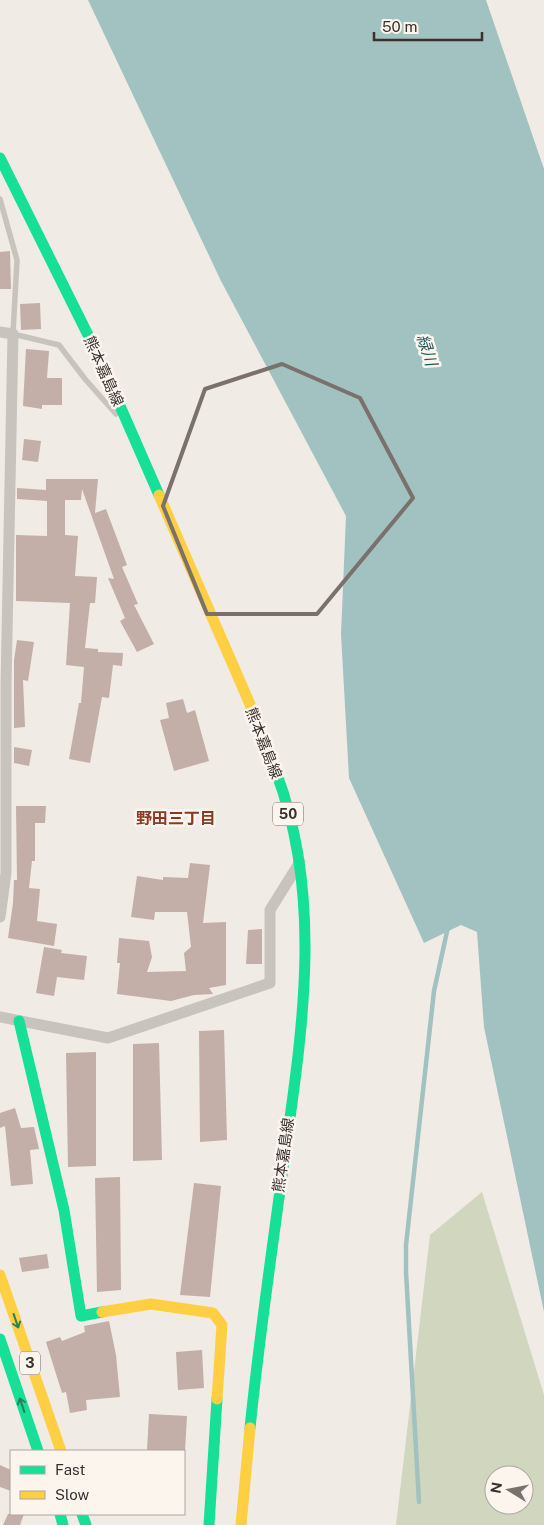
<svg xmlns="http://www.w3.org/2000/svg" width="544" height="1525" viewBox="0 0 544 1525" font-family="'Public Sans','Noto Sans JP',sans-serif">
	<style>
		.green { fill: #d1d6bf; fill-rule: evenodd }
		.water { fill: #a1c2c1 }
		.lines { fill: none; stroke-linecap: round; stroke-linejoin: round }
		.stream { stroke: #a1c2c1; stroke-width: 4.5 }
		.building { fill: #c3afa7 }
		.lane { stroke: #c9c3be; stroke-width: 5.5 }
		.street { stroke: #c9c3be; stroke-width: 11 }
		.fast { stroke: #16e098; stroke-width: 11 }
		.slow { stroke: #ffcf43; stroke-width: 11 }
		.oneway { stroke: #2a7f5c }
		.marked { fill: none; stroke: #7a716c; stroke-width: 4; stroke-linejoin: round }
		.labels { text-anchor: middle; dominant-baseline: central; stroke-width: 5; stroke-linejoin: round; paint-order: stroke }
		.shield { fill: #fbf5ee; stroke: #756b66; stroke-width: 1 }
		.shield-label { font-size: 14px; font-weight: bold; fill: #3b302b }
		.street-label { font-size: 15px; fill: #3b302b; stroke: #fbf5ee }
		.water-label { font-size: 16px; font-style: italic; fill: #1f5a5e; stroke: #fbf5ee }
		.neighbourhood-label { font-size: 16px; font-weight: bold; fill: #8c3b22; stroke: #fbf5ee }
	</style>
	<rect width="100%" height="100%" fill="#f0ebe5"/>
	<!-- green -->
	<path class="green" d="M 482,1192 L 544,1395 L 544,1525 L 396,1525 L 430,1235 ZM 494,1475 L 524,1475 L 524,1505 L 494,1505 Z"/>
	<!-- water -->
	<path class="water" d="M 88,0 L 486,0 L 544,169 L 544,1312 L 484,1027 L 477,932 L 461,925 L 424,943 L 349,778 L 341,634 L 346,516 L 221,281 Z"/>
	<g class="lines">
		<!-- stream -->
		<path class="stream" d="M 419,1502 L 406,1272 L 406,1245 L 434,991 L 448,927"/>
	</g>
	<!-- building -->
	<g class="building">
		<path d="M 10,251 L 11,289 L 0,289 L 0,252 Z"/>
		<path d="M 40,303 L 41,329 L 21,330 L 20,304 Z"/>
		<path d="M 26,349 L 49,351 L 47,378 L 62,378 L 62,405 L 42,405 L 42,409 L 23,406 Z"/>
		<path d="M 24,439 L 41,441 L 38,462 L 22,460 Z"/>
		<path d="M 46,479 L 98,479 L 95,513 L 106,509 L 127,565 L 122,567 L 138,604 L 134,605 L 154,644 L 137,652 L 120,621 L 125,618 L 108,578 L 114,579 L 82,489 L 81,500 L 65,500 L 65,535 L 78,536 L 75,576 L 97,577 L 95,603 L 90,603 L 85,648 L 98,649 L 98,652 L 123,653 L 122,666 L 113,665 L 109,698 L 102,697 L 90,763 L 69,759 L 79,703 L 81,703 L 84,667 L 66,665 L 70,603 L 16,601 L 16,535 L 47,536 L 47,501 L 17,499 L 17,488 L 46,490 Z"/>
		<path d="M 17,640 L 34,642 L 28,681 L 23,680 L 25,727 L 14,728 L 14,660 Z"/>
		<path d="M 183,699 L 187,713 L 195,710 L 209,761 L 174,771 L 160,720 L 169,718 L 166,703 Z"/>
		<path d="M 14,747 L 32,750 L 29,766 L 14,763 Z"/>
		<path d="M 16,806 L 46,806 L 45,823 L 35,823 L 35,861 L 32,861 L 29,888 L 40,889 L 37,921 L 57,924 L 54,946 L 8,938 L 13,903 L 14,880 L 17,880 Z"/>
		<path d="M 190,863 L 210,865 L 203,923 L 226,922 L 226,985 L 209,988 L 213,994 L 194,995 L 171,1001 L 117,994 L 120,963 L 117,963 L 119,938 L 149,941 L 152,957 L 147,972 L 186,971 L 184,953 L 191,947 L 187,912 L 155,912 L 154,920 L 131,917 L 137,876 L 163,880 L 163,877 L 188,878 Z"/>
		<path d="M 262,929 L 262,964 L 246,964 L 248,930 Z"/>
		<path d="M 44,947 L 62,950 L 61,953 L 87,956 L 84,980 L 57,977 L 54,996 L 36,993 Z"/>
		<path d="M 224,1030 L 227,1140 L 200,1142 L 199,1031 Z"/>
		<path d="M 159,1043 L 162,1160 L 133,1161 L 133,1044 Z"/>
		<path d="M 96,1052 L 96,1166 L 68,1167 L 66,1053 Z"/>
		<path d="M 15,1108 L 21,1128 L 34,1127 L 39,1149 L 30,1150 L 33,1184 L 11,1186 L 5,1126 L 0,1128 L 0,1113 Z"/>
		<path d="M 120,1177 L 121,1290 L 97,1292 L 95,1178 Z"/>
		<path d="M 194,1183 L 221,1186 L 210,1297 L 180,1295 Z"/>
		<path d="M 47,1254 L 49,1268 L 22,1272 L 19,1258 Z"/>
		<path d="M 109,1321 L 116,1355 L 120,1397 L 86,1400 L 87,1410 L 70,1413 L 66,1392 L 62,1393 L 46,1342 L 60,1337 L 62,1341 L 85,1332 L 84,1326 Z"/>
		<path d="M 202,1350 L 204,1388 L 178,1390 L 176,1352 Z"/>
		<path d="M 149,1414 L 187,1416 L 185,1451 L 147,1451 Z"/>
		<path d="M 0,1465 L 11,1470 L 11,1491 L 0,1487 Z"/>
		<path d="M 8,1514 L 24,1514 L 20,1525 L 3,1525 Z"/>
	</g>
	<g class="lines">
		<!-- lane -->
		<path class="lane" d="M 0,199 L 17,260 L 13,334 L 59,345 L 85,379 L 116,414"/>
		<!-- street -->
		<g class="street">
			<path d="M 0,332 L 13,334 L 6,685 L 6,873 L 0,917"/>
			<path d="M 0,1017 L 108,1038 L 270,983 L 270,910 L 300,862"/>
		</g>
		<!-- fast -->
		<g class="fast">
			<path d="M 0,158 L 96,351 L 159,495"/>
			<path d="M 19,1021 L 64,1210 L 81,1316 L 102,1312"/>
			<path d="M 0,1339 L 38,1451"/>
			<path d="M 250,1428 C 259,1339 272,1250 284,1161 C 302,1032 324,898 276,772"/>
			<path d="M 60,1514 L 63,1525"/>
			<path d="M 82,1514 L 86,1525"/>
			<path d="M 209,1525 L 217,1399"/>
		</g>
		<!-- slow -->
		<g class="slow">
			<path d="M 159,495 L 249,702 L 276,772"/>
			<path d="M 0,1275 L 61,1451"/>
			<path d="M 102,1312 L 151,1304 L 213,1313 L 222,1325 L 217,1399"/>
			<path d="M 241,1525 L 250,1428"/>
		</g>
	</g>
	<!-- one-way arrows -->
	<defs><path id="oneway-shaft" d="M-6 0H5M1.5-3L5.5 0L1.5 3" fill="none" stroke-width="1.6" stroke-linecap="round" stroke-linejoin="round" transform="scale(1.25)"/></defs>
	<g class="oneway">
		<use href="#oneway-shaft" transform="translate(16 1321) rotate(71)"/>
		<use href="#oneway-shaft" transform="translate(22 1405) rotate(-109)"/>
	</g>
	<!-- marked area -->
	<path class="marked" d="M 282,364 L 360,398 L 413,498 L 317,614 L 207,614 L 163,506 L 205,389 Z"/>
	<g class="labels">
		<!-- shield labels -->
		<g class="shield">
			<rect x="273" y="802.5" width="30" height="23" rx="4"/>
			<rect x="20" y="1351.5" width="20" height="23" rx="4"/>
		</g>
		<g class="shield-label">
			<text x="288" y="814">50</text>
			<text x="30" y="1363">3</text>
		</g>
		<!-- street labels -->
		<g class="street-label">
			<text transform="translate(104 371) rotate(66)">熊本嘉島線</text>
			<text transform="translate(264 743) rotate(69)">熊本嘉島線</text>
			<text transform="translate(283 1155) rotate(-82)">熊本嘉島線</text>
		</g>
		<!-- water labels -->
		<g class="water-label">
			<text transform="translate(427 350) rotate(72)">緑川</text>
		</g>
		<!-- neighbourhood labels -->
		<g class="neighbourhood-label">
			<text x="176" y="818">野田三丁目</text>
		</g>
	</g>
	<!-- legend -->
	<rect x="10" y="1450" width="175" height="65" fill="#fbf5ee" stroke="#aea6a0"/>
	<rect x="20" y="1466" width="25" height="8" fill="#16e098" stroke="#aea6a0"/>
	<text x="55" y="1475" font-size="15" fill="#3b302b">Fast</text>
	<rect x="20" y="1491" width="25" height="8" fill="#ffcf43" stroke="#aea6a0"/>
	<text x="55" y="1500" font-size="15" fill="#3b302b">Slow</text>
	<!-- north arrow -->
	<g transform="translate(509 1490) rotate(280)"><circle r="24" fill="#fbf5ee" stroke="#aea6a0"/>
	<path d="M0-4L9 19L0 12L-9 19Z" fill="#7a716c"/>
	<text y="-8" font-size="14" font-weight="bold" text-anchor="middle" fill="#3b302b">N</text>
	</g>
	<!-- scale -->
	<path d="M374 32v8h108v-8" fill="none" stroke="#3b302b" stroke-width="2.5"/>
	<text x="382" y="32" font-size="15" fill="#3b302b" stroke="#fbf5ee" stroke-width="4" paint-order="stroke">50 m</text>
</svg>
